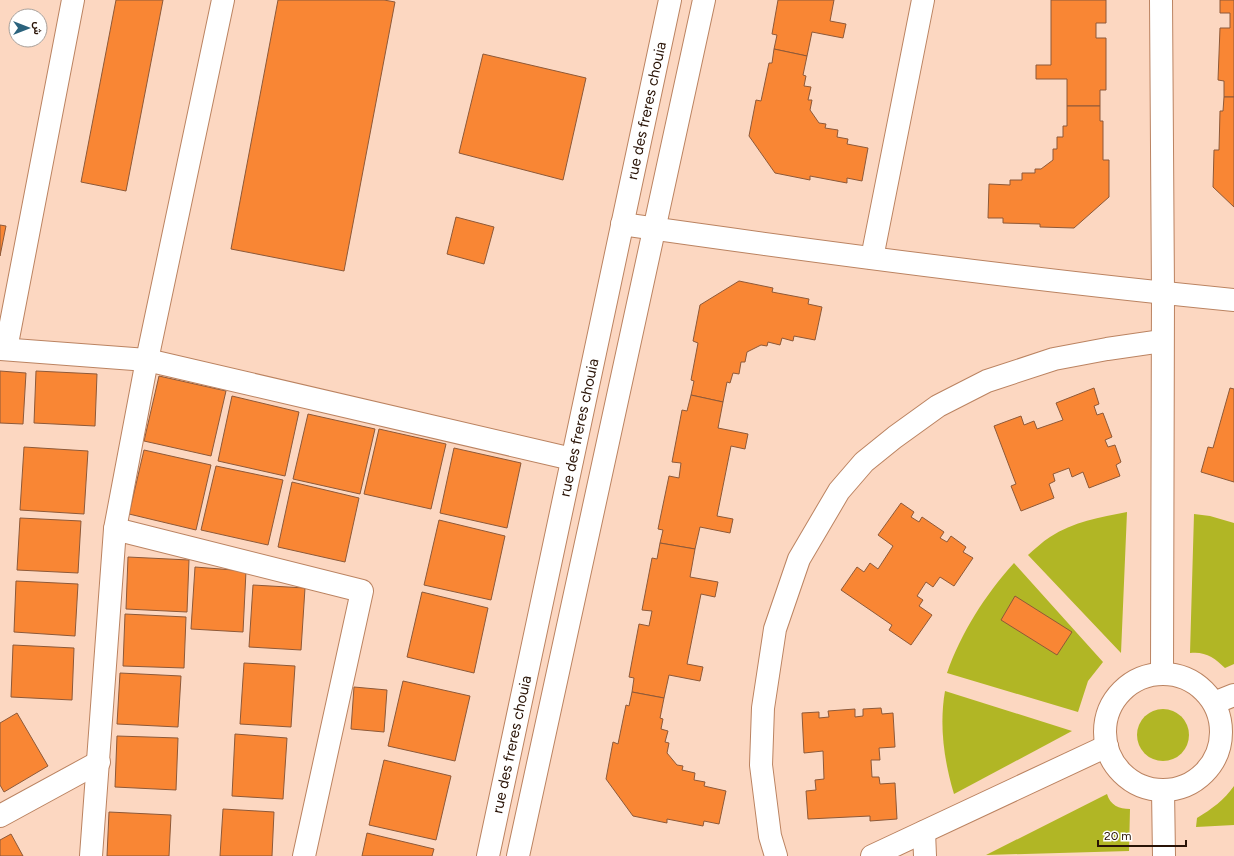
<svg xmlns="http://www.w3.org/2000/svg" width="1234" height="856" viewBox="0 0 1234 856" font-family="Figtree,Vazirmatn,sans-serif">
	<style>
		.green { fill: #b1b625 }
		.building { fill: #f98634; stroke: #8e5938 }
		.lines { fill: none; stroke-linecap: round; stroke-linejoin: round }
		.minor-casing { stroke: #bb8361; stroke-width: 24 }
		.minor { stroke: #fff; stroke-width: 22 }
		.labels { text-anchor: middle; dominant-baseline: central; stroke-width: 3.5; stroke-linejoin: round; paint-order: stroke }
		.street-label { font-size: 15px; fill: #291306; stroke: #fff }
	</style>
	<rect width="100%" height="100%" fill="#fcd7c1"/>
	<!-- green -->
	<g class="green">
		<path d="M 1127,512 L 1121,653 L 1028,555 C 1035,549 1042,542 1050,537 C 1073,522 1100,517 1127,512 Z"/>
		<path d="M 1194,514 L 1210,516 L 1234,523 L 1234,664 L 1225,668 C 1215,658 1205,651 1190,653 Z"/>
		<path d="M 1014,563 L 1103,662 L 1088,681 L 1078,712 L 947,673 C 961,633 985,595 1014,563 Z"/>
		<path d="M 945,691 L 1072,731 L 954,794 C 944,761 939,725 945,691 Z"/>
		<circle cx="1163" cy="735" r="26"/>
		<path d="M 1234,786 L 1234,825 L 1196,827 L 1197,818 C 1212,809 1224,800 1234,786 Z"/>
		<path d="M 1107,794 C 1110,805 1119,809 1130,809 L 1129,851 L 986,855 Z"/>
	</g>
	<!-- building -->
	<g class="building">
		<path d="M 116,0 L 163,0 L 126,191 L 81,182 Z"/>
		<path d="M 278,0 L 384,0 L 395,2 L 344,271 L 231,249 Z"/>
		<path d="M 778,0 L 834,0 L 830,21 L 846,24 L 843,38 L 812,32 L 807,56 L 774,49 L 777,35 L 772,34 Z"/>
		<path d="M 1051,0 L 1106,0 L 1106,23 L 1096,23 L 1096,38 L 1106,38 L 1106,90 L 1100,90 L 1100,106 L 1067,106 L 1067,79 L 1036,79 L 1036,65 L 1051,65 Z"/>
		<path d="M 1220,0 L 1234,0 L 1234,97 L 1224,97 L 1224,81 L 1218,80 L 1220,28 L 1230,28 L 1230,13 L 1220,13 Z"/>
		<path d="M 774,49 L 807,56 L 803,75 L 806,76 L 804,86 L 811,87 L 808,100 L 812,100 L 810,110 L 819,123 L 826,124 L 825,128 L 838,130 L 837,137 L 848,139 L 847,144 L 868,148 L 862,181 L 847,178 L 847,183 L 810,176 L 810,180 L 775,173 L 749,136 L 756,100 L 761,101 L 769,63 L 772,63 Z"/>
		<path d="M 483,54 L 586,78 L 563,180 L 459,153 Z"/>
		<path d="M 1224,97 L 1234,97 L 1234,207 L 1213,187 L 1214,150 L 1219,150 L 1220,111 L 1223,111 Z"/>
		<path d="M 1067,106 L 1100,106 L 1100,121 L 1103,121 L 1103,160 L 1109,160 L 1109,197 L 1074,228 L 1040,227 L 1040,224 L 1003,223 L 1003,218 L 988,218 L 989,184 L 1010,185 L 1010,180 L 1022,180 L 1022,173 L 1035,173 L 1035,169 L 1041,169 L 1053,160 L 1053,149 L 1057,149 L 1057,137 L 1063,137 L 1063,126 L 1067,126 Z"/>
		<path d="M 456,217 L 494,227 L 484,264 L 447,254 Z"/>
		<path d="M 0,225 L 6,226 L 0,256 Z"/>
		<path d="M 739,281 L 773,288 L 772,292 L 809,299 L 808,304 L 822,307 L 815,340 L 794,336 L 793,341 L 782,338 L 780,345 L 768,342 L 767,346 L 761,345 L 747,352 L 745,362 L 741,362 L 739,374 L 733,373 L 730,383 L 727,382 L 723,402 L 691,395 L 694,381 L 691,380 L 698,343 L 693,341 L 700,305 Z"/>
		<path d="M 0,371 L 26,373 L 23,424 L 0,423 Z"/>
		<path d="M 36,371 L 97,374 L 95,426 L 34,423 Z"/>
		<path d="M 159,376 L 226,391 L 211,456 L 144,441 Z"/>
		<path d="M 1094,388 L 1099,404 L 1094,406 L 1097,415 L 1103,413 L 1112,437 L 1105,440 L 1108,447 L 1115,445 L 1121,462 L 1116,465 L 1120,476 L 1089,488 L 1083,472 L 1072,477 L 1069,468 L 1053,474 L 1055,481 L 1049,484 L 1054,498 L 1021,511 L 1011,486 L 1016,484 L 994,426 L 1021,416 L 1024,425 L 1034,421 L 1037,429 L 1063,420 L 1056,403 Z"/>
		<path d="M 1230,388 L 1234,389 L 1234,482 L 1201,472 L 1208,447 L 1213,448 Z"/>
		<path d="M 691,395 L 723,402 L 718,428 L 748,434 L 745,449 L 731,446 L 717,516 L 733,519 L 730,533 L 700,527 L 695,549 L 660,543 L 663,530 L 658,529 L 669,476 L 679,478 L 681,463 L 672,462 L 682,410 L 687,411 Z"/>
		<path d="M 232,396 L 299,412 L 285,476 L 218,461 Z"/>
		<path d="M 308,414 L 375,429 L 360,494 L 293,479 Z"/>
		<path d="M 379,429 L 446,444 L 431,509 L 364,494 Z"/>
		<path d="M 24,447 L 88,451 L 84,514 L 20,510 Z"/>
		<path d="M 454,448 L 521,463 L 507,528 L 440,513 Z"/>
		<path d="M 144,450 L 211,465 L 196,530 L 129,514 Z"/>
		<path d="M 216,466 L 283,480 L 268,545 L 201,530 Z"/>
		<path d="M 292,482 L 359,498 L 345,562 L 278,547 Z"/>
		<path d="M 901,503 L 914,512 L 911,517 L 919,522 L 922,517 L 944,532 L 940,538 L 947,542 L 951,536 L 966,547 L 963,552 L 973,558 L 954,586 L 940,577 L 933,587 L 926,582 L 917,596 L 923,600 L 919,606 L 932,615 L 911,645 L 889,630 L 892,625 L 841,590 L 857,567 L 864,572 L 870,563 L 878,569 L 893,546 L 878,535 Z"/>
		<path d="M 20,518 L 81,521 L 78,573 L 17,570 Z"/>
		<path d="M 439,520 L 505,536 L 491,600 L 424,585 Z"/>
		<path d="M 660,543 L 695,549 L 690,577 L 718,582 L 715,597 L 701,594 L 687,664 L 703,667 L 700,681 L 669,675 L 664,698 L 632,692 L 634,678 L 629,677 L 639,624 L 649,626 L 652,611 L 642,610 L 652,558 L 657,559 Z"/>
		<path d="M 128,557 L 189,560 L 187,612 L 126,609 Z"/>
		<path d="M 195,567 L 246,571 L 243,632 L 191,629 Z"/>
		<path d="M 16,581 L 78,584 L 75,636 L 14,632 Z"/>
		<path d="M 253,585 L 305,588 L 301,650 L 249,647 Z"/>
		<path d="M 422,592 L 488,608 L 474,673 L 407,657 Z"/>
		<path d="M 1015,596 L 1072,632 L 1057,655 L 1001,620 Z"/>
		<path d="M 125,614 L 186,617 L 184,668 L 123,666 Z"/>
		<path d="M 13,645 L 74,648 L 72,700 L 11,697 Z"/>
		<path d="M 244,663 L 295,666 L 291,727 L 240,724 Z"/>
		<path d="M 120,673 L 181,676 L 178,727 L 117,724 Z"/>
		<path d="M 403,681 L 470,696 L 455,761 L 388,746 Z"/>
		<path d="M 354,687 L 387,690 L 384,732 L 351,729 Z"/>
		<path d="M 632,692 L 664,698 L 660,718 L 663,719 L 661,729 L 668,731 L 665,742 L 669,743 L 667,753 L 677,765 L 683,766 L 682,770 L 695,773 L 694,780 L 705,782 L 704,786 L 726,791 L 719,824 L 704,821 L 703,826 L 667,819 L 667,823 L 633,816 L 606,779 L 613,742 L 618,744 L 626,705 L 629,706 Z"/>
		<path d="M 881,708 L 882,714 L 893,713 L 895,747 L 879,748 L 880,760 L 871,760 L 872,777 L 879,777 L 880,784 L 895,783 L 897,819 L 870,821 L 870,816 L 808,819 L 806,791 L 816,790 L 815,780 L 824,779 L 823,751 L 804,753 L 802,713 L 819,712 L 819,718 L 829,717 L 828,711 L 855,709 L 855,717 L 863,716 L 863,709 Z"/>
		<path d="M 17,713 L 48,766 L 4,792 L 0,785 L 0,723 Z"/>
		<path d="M 235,734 L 287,738 L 283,799 L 232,796 Z"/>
		<path d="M 117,736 L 178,738 L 176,790 L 115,787 Z"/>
		<path d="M 384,760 L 451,776 L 436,840 L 369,825 Z"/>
		<path d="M 223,809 L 274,812 L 272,856 L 220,856 Z"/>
		<path d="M 109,812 L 171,815 L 169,856 L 107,856 Z"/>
		<path d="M 367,833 L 434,849 L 432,856 L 362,856 Z"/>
		<path d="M 11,834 L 23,856 L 0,856 L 0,840 Z"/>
	</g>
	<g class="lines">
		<!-- minor casing -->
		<g class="minor-casing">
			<g id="minor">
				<path d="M 1161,0 L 1163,293 L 1162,673"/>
				<path d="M 622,224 C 825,253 1030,280 1234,300"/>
				<path d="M 872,258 L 923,0"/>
				<path d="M 0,349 L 147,360 L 572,459"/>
				<path d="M 6,349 L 73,0"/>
				<path d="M 115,529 L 362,591 L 304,856"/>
				<circle cx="1163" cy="732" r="58"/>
				<path d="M 1214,703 L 1234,695"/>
				<path d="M 1163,790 L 1164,856"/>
				<path d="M 0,816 L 99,762"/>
				<path d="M 924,832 L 925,856"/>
				<path d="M 91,856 L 115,529 L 147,360 L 223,0"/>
				<path id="s1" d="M 488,856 L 670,0"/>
				<path d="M 518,856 L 704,0"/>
				<path d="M 776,856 L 770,836 L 761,765 L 763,708 L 775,629 L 799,559 L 839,491 L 864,462 L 895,437 L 938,406 L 987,381 L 1054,359 L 1107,349 L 1162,341"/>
				<path d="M 872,856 L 1107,746"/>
			</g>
		</g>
		<!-- minor -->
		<use href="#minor" class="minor"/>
	</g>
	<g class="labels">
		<!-- street labels -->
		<g class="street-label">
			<text stroke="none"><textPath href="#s1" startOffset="762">rue des freres chouia</textPath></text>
			<text stroke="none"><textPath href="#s1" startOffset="438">rue des freres chouia</textPath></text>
			<text stroke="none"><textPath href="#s1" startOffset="114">rue des freres chouia</textPath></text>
		</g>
	</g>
	<!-- north arrow -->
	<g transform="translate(28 28) rotate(90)"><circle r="19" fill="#ffffff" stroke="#a9a19b"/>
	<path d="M0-3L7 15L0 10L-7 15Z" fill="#2b637d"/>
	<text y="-6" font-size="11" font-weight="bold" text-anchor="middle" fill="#291306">ش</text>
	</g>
	<!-- scale -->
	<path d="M1098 840v6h88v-6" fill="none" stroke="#291306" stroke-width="2"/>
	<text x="1104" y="840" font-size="12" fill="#291306" stroke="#ffffff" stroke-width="3" paint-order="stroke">20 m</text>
</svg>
